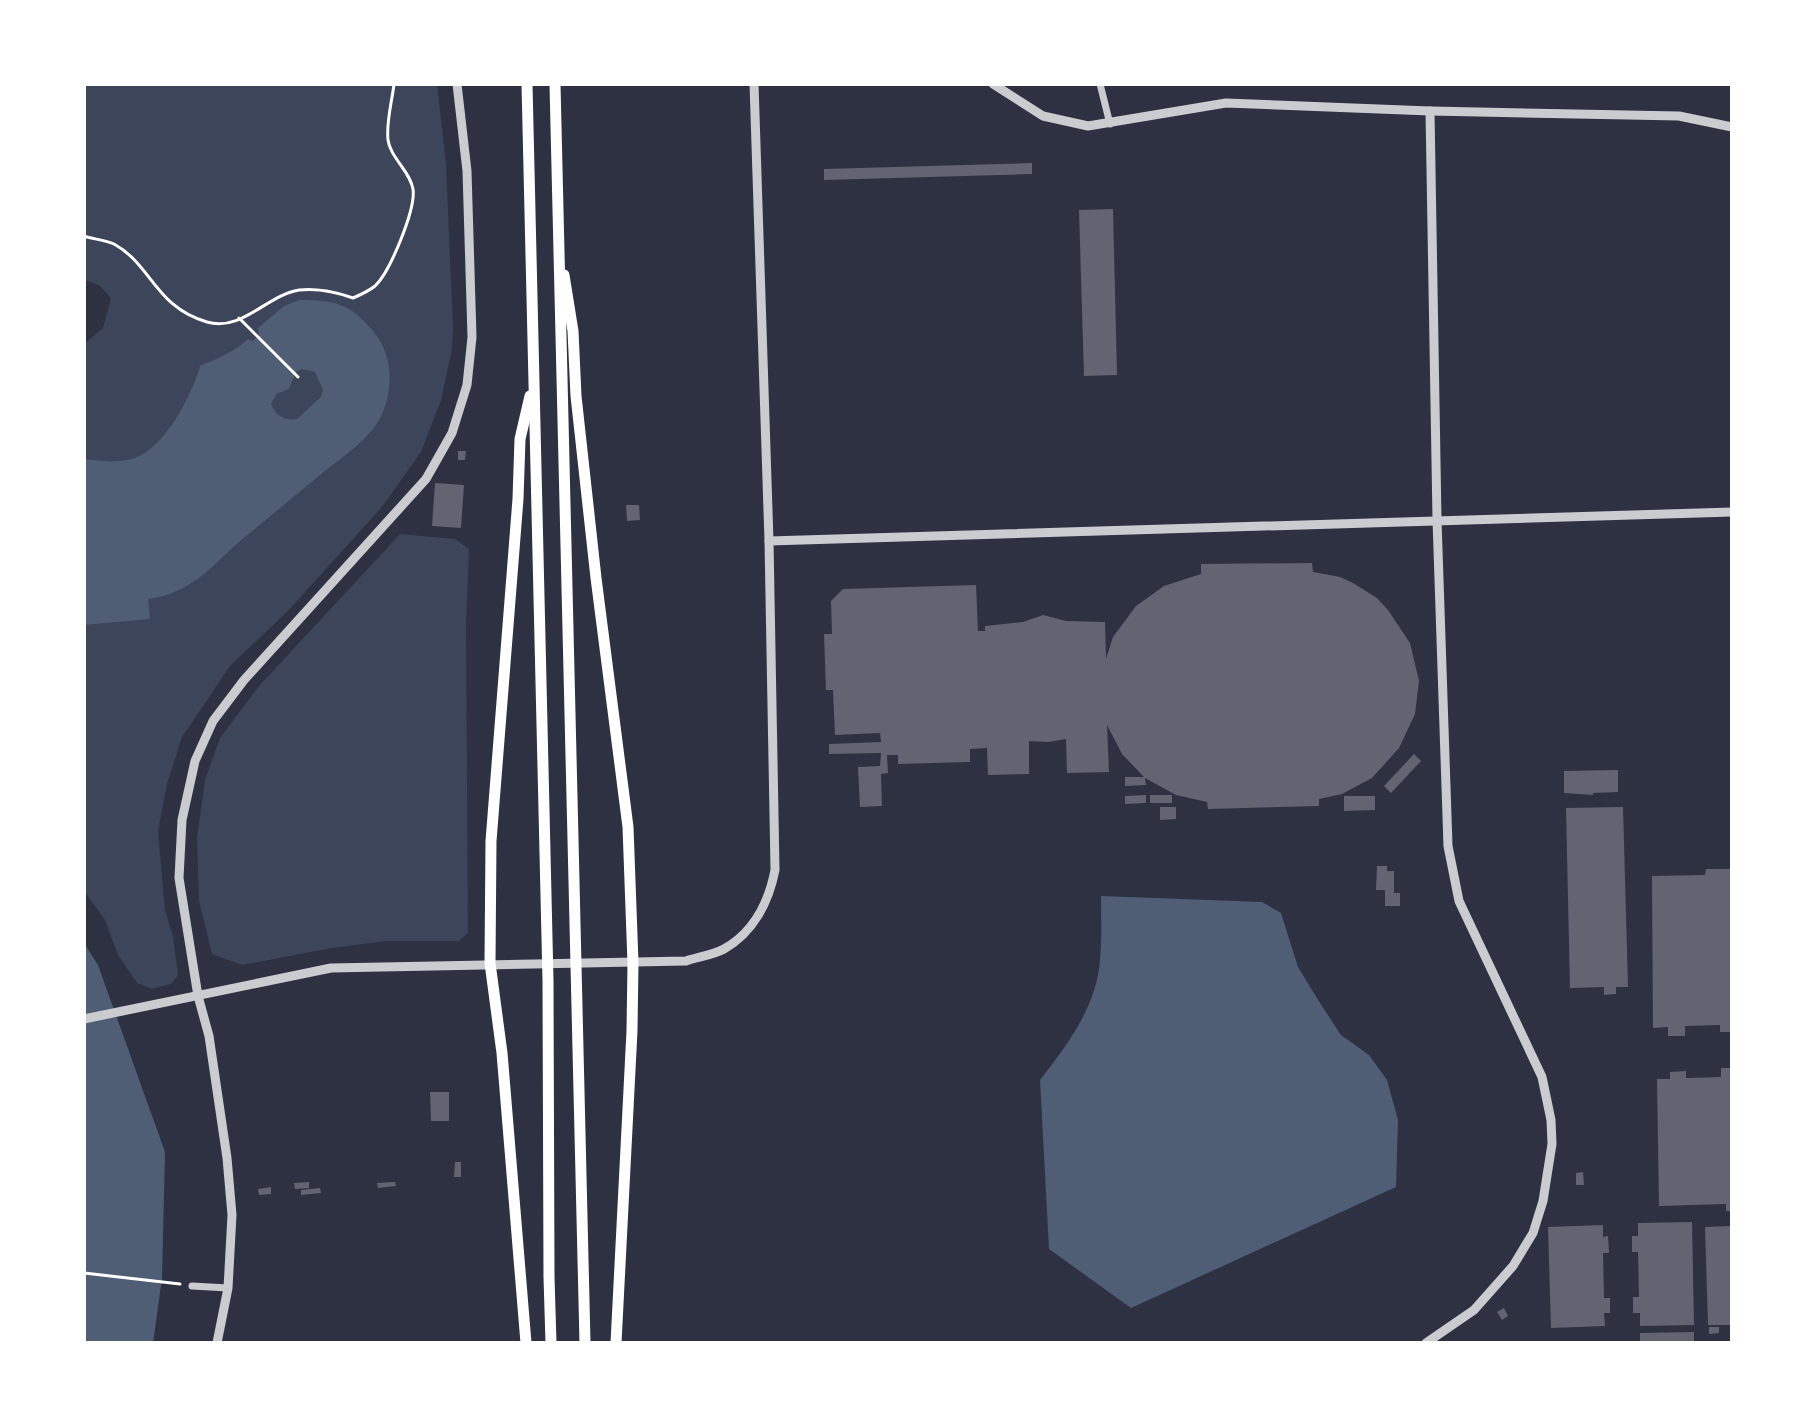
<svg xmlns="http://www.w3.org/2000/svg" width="1816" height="1427" viewBox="0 0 1816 1427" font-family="'Titillium Web',sans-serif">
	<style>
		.green { fill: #3c4559 }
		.water { fill: #4f5d75; fill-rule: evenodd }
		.building { fill: #626471 }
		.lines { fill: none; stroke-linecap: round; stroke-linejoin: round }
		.path { stroke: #fff; stroke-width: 3 }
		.minor { stroke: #caccd0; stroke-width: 7 }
		.tertiary { stroke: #caccd0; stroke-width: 9 }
		.primary { stroke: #fff; stroke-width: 11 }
	</style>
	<rect width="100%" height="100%" fill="#2d3142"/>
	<!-- green -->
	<g class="green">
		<path d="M 84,84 L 437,84 L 446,164 L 453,328 L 452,349 L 441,400 L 421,452 L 382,507 L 287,612 L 230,666 L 182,737 L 167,784 L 158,831 L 165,911 L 173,936 L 178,975 L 171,984 L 152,989 L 137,983 L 118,955 L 105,920 L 84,891 L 84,344 L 103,328 L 111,298 L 99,285 L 84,280 Z"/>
		<path d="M 400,534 L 455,539 L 469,549 L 466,623 L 468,933 L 459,941 L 386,941 L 332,948 L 242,965 L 212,954 L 199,901 L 197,838 L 205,780 L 220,738 L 259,686 Z"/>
	</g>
	<!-- water -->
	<g class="water">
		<path d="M 299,300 C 334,300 350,303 373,331 C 392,353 394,385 383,412 C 373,438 340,458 319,476 C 292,498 266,520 239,542 C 224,555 210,571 193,582 C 179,591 165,597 148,599 L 150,619 L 84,625 L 84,459 C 100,461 120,463 135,458 C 165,447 192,395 200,366 C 218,358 233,353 248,339 L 252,341 L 259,336 L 258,328 L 284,306 ZM 302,369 L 315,372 L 323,390 L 321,397 L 297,419 C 285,421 276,416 271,404 L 276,394 L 289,389 L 296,372 Z"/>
		<path d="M 1101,896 L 1262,902 L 1281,913 L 1298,967 L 1320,1003 L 1341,1035 L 1369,1055 L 1387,1080 L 1398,1120 L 1396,1187 L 1131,1308 L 1049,1249 L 1040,1080 C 1068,1044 1097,1006 1100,959 C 1102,938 1101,917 1101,896 Z"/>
		<path d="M 84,943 L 98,965 L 165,1152 L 162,1278 L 153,1343 L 84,1343 Z"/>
	</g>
	<!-- building -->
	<g class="building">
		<path d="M 1032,163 L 1032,174 L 824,180 L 824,169 Z"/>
		<path d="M 1113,209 L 1117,375 L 1084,376 L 1079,210 Z"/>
		<path d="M 458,451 L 466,451 L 465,460 L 458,460 Z"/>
		<path d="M 435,483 L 464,485 L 461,528 L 432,526 Z"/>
		<path d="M 626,505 L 639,505 L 640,520 L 627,521 Z"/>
		<path d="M 1312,563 L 1313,572 L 1340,577 L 1353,583 L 1377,598 L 1388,610 L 1410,643 L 1419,681 L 1415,714 L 1399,748 L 1372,778 L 1342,794 L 1319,799 L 1319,806 L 1208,809 L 1207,802 L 1176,795 L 1145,778 L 1146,785 L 1125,786 L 1125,777 L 1144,777 L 1122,754 L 1107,725 L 1109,772 L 1067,773 L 1066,739 L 1048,742 L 1029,741 L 1029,774 L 988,775 L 987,748 L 970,749 L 970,762 L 898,764 L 898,755 L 887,755 L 888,773 L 881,774 L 882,806 L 860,807 L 858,767 L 880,766 L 881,753 L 829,754 L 829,744 L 881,742 L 880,733 L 835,735 L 833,690 L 826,690 L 824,634 L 832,634 L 831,601 L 843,589 L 976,585 L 978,631 L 985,631 L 985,626 L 1023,622 L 1043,615 L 1066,621 L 1105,622 L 1106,659 L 1113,637 L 1136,606 L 1164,586 L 1201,574 L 1201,564 Z"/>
		<path d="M 1414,754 L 1421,761 L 1391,793 L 1384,786 Z"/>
		<path d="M 1618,770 L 1618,792 L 1593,793 L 1593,795 L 1564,793 L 1564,771 Z"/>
		<path d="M 1146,795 L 1146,803 L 1125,804 L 1125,796 Z"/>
		<rect x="1150" y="795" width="22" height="8"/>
		<path d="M 1344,796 L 1375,796 L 1375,810 L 1344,811 Z"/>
		<path d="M 1160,807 L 1176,807 L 1176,819 L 1160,820 Z"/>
		<path d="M 1623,807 L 1628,987 L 1616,987 L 1616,994 L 1604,995 L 1604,987 L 1570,988 L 1566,808 Z"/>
		<path d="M 1377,866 L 1387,866 L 1387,871 L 1394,871 L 1394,893 L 1400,893 L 1400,906 L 1385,906 L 1385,890 L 1376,890 Z"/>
		<path d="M 1706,869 L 1732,869 L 1732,1032 L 1720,1032 L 1720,1025 L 1685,1026 L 1685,1036 L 1668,1036 L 1668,1027 L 1653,1028 L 1652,876 L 1705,875 Z"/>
		<path d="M 1721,1068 L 1732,1068 L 1732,1211 L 1726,1211 L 1726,1204 L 1659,1206 L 1657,1079 L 1670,1079 L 1670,1072 L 1686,1071 L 1686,1078 L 1721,1077 Z"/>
		<path d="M 430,1092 L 449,1092 L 449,1121 L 431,1121 Z"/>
		<path d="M 455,1162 L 461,1162 L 461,1177 L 454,1177 Z"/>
		<path d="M 1583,1172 L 1584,1185 L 1576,1185 L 1576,1173 Z"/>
		<path d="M 309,1182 L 309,1188 L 295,1189 L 294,1183 Z"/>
		<path d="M 395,1182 L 396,1186 L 378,1188 L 377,1183 Z"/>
		<path d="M 271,1187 L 271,1194 L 259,1195 L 258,1189 Z"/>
		<path d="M 320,1188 L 321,1193 L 301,1195 L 301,1190 Z"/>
		<path d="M 1692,1222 L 1694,1325 L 1640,1326 L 1640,1313 L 1633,1313 L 1633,1297 L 1639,1297 L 1638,1252 L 1632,1252 L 1632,1236 L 1638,1236 L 1638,1223 Z"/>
		<path d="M 1603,1225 L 1603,1237 L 1608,1236 L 1609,1253 L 1603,1253 L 1604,1298 L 1610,1298 L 1610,1313 L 1604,1313 L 1605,1326 L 1551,1328 L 1548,1227 Z"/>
		<path d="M 1732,1226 L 1732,1325 L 1708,1325 L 1705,1227 Z"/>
		<path d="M 1504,1308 L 1508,1316 L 1502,1320 L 1497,1312 Z"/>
		<path d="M 1709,1327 L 1719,1327 L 1719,1333 L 1709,1334 Z"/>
		<path d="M 1694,1332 L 1694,1343 L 1640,1343 L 1640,1333 Z"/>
	</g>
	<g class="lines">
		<!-- path -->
		<g class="path">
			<path d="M 84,236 C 93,239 105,240 114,244 C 152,265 155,307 207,322 C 242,332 267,295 299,290 C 316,288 337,292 353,298 C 360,295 369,291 375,286 C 390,272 416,209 413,189 C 410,171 390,157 388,140 C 386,121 392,102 394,84"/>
			<path d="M 239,318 L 298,377"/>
			<path d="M 84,1273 L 180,1284"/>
		</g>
		<!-- minor -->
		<g class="minor">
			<path d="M 1100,84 L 1110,124"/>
			<path d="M 192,1286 L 228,1288"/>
		</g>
		<!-- tertiary -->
		<g class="tertiary">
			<path d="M 993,84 L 1043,116 L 1088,126 L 1226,103 L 1430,111 L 1679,116 L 1732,127"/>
			<path d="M 769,541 L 1732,512"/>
			<path d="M 84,1019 L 331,968 L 686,961 C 698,957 713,955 724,949 C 754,932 769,901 775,870 L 769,541 L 754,84"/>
			<path d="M 217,1343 L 228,1288 L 232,1215 L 227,1158 L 209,1036 L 198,996 L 179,878 L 182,820 L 195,761 L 213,721 L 244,680 L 426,479 L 452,433 L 467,385 L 472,337 L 467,171 L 457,84"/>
			<path d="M 1426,1343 L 1474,1310 L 1513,1266 L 1533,1233 L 1543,1201 L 1552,1144 L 1551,1120 L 1542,1077 L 1459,901 L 1448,846 L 1437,520 L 1430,111"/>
		</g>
		<!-- primary -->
		<g class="primary">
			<path d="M 527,84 L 548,981 L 549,1277 L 551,1343"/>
			<path d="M 555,84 L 585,1343"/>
			<path d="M 564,275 L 573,331 L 576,396 L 596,578 L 628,827 L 633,963 L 632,1031 L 616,1343"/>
			<path d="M 526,1343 L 502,1053 L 490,963 L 491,841 L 518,499 L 520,439 L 530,396"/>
		</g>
	</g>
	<!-- border -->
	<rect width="1816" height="1427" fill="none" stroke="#ffffff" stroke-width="172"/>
</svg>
